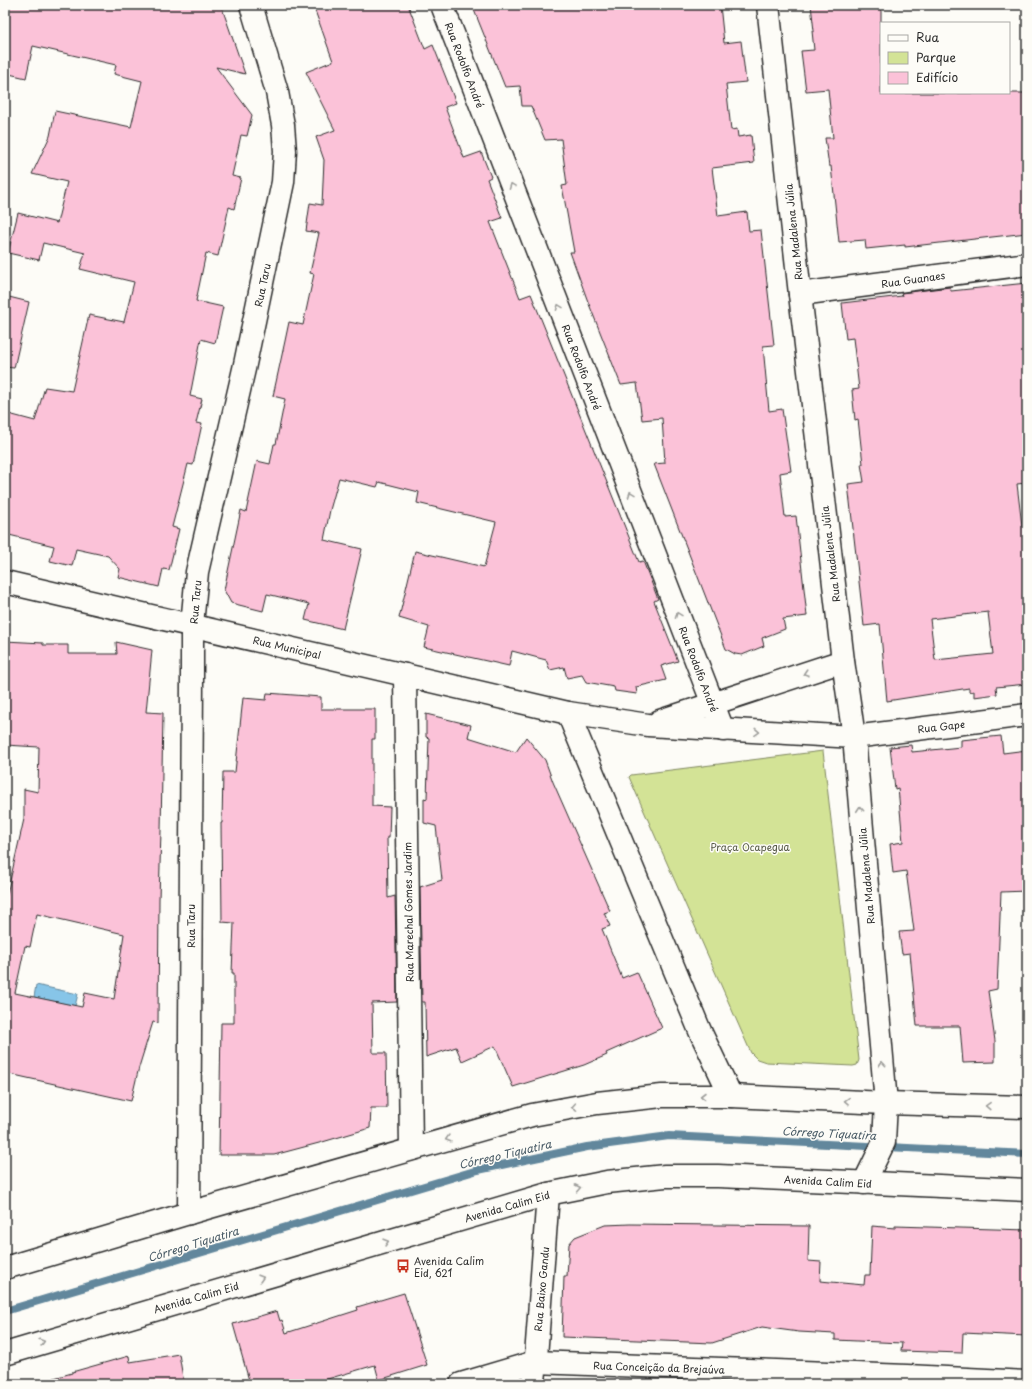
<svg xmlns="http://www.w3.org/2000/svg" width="1032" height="1389" viewBox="0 0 1032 1389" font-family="'Playpen Sans',sans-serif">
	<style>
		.green { fill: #d3e396; stroke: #7f8760 }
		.water { fill: #87c5e8; stroke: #62879c }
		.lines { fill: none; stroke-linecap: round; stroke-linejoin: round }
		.stream { stroke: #62879c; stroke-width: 8 }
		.building { fill: #fbc2d8; stroke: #2b2b2b; fill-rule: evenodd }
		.minor-casing { stroke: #2b2b2b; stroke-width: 25 }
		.primary-casing { stroke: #2b2b2b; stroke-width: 25 }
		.minor { stroke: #fdfcf7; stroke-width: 22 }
		.primary { stroke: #fdfcf7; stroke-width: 22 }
		.oneway { stroke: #9e9e9b }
		.labels { text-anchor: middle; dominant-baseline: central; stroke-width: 3; stroke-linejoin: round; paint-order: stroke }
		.street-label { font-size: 10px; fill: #2b2b2b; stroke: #fdfcf7 }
		.park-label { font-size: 10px; fill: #555946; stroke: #fdfcf7 }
		.poi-label { font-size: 10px; fill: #2b2b2b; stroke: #fdfcf7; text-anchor: start }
		.water-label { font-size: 11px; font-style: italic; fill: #475964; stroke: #fdfcf7 }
	</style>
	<rect width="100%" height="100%" fill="#fdfcf7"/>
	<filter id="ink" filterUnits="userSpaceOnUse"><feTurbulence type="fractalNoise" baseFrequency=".025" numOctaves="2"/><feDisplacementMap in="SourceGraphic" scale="8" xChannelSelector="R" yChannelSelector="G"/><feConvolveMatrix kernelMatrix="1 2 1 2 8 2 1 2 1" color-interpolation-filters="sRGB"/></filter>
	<g filter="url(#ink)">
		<!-- green -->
		<path class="green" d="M 823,751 L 859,1060 L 857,1065 L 853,1066 L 766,1062 L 757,1059 L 751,1053 L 629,777 L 631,775 Z"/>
		<!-- water -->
		<path class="water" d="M 36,985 L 78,994 L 75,1006 L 34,997 Z"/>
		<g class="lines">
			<!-- stream -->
			<path class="stream" d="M 5,1311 L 478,1170 L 587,1147 L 669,1136 L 1027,1154"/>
		</g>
		<!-- building -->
		<g class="building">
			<path d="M 5,5 L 221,5 L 245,74 L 216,67 L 252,115 L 247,136 L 241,135 L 232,176 L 241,178 L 234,209 L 229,207 L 218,256 L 206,253 L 196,301 L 223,307 L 215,343 L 201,339 L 190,396 L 202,399 L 196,423 L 202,424 L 193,465 L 188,464 L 172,527 L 179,529 L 169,570 L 163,569 L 159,587 L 118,577 L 120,569 L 108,556 L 76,549 L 72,566 L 50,561 L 54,546 L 5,534 L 5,413 L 35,421 L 45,387 L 72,391 L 89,315 L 124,322 L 134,282 L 80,269 L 85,253 L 43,243 L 39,260 L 8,253 L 18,213 L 57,223 L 67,182 L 32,174 L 50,136 L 55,111 L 131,127 L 142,81 L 114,74 L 116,65 L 33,46 L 26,78 L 5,73 Z"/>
			<path d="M 313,5 L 408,5 L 425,49 L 433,45 L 456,103 L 445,107 L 464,158 L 481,152 L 491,177 L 487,179 L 502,218 L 490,222 L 520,298 L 531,294 L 639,562 L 643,561 L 658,599 L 654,601 L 678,661 L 661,666 L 666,680 L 636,687 L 637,694 L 615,691 L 614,687 L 586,682 L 582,675 L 567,678 L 564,667 L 550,670 L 546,660 L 512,651 L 509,666 L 424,647 L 429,627 L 399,618 L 415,551 L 484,567 L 496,522 L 417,503 L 419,492 L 379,482 L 377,487 L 339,478 L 330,510 L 324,540 L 362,549 L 343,629 L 305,620 L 309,604 L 267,594 L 263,611 L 231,603 L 224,590 L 241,510 L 246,512 L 257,461 L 270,464 L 274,444 L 276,444 L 285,399 L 273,396 L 285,341 L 289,322 L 303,325 L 314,274 L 310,273 L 319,233 L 306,231 L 310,203 L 322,205 L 324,160 L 316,137 L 335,130 L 306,72 L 333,61 Z"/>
			<path d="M 472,5 L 668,5 L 669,9 L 701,5 L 720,5 L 724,43 L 741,41 L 746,82 L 726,84 L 731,130 L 737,129 L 738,137 L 751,135 L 754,163 L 712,168 L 718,216 L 747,212 L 749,231 L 761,230 L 774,345 L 763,346 L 769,411 L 782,409 L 791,471 L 780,473 L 785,517 L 796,516 L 807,616 L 783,619 L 785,629 L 762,638 L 764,646 L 742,655 L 735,654 L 726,649 L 654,464 L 665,463 L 662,418 L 642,420 L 637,383 L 621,385 L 587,299 L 570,252 L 574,252 L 562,186 L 567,185 L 561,139 L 545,140 L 531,106 L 522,106 L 520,86 L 505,87 Z"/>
			<path d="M 811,5 L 881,5 L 881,93 L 1027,93 L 1027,233 L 905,247 L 905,245 L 866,249 L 865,240 L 839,242 L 831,166 L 829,166 L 825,138 L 833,138 L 828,89 L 806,91 L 801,51 L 814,50 L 812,31 L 814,31 Z"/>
			<path d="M 1027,283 L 1027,462 L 1023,462 L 1026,483 L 1017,484 L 1022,526 L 1027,526 L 1027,603 L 1023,603 L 1027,644 L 1027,684 L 996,687 L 997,694 L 974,697 L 974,691 L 969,692 L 969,688 L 887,701 L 880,624 L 864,626 L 848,484 L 864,482 L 861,464 L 863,464 L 858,419 L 855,420 L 852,390 L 859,389 L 853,338 L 846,339 L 842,303 L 902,296 L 901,293 L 950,287 L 951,291 ZM 988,612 L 993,654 L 935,660 L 930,619 Z"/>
			<path d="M 5,296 L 29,302 L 14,368 L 5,367 Z"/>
			<path d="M 5,641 L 43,643 L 43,645 L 68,645 L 68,654 L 117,654 L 116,642 L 152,650 L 146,712 L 163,713 L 161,831 L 159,899 L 158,1023 L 153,1022 L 139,1067 L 131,1101 L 5,1073 L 5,903 L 24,819 L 24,789 L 38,792 L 39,747 L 5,745 ZM 37,914 L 124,934 L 114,999 L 85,993 L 82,1007 L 15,993 L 25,946 L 30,947 Z"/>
			<path d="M 267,693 L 321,697 L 321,709 L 375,709 L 375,739 L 372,739 L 372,806 L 390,807 L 389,838 L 387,838 L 388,898 L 395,896 L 397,1002 L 372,1003 L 373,1053 L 386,1053 L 387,1108 L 371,1108 L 370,1128 L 319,1143 L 274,1155 L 219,1155 L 221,1023 L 234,1023 L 234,973 L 232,973 L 234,923 L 222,922 L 221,823 L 222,823 L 223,772 L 235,772 L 243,698 L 266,700 Z"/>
			<path d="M 426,714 L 471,725 L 468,737 L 516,752 L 526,737 L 545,760 L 553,782 L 610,911 L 604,913 L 610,926 L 602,929 L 622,978 L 637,972 L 662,1028 L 606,1053 L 607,1055 L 584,1065 L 513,1087 L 495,1046 L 462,1061 L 456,1047 L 426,1057 L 425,1002 L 422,1002 L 420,887 L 442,880 L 436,826 L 424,823 L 424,798 L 427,799 L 429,738 L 426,737 Z"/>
			<path d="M 1001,736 L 1003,753 L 1027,750 L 1027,891 L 1001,892 L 997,989 L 988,991 L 995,1041 L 995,1062 L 963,1063 L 960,1026 L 917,1026 L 910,953 L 902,954 L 899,932 L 914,931 L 906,871 L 893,873 L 890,844 L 903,842 L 898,788 L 895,789 L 890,747 L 911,745 L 912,752 L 961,747 L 961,740 Z"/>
			<path d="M 630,1224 L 809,1226 L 808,1261 L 821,1262 L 820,1281 L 864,1285 L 865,1275 L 870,1275 L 872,1226 L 895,1228 L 895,1226 L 1027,1230 L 1027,1336 L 963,1333 L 962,1353 L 901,1351 L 902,1343 L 835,1340 L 835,1334 L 799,1332 L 762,1327 L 712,1343 L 562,1337 L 564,1276 L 567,1276 L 569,1244 L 575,1237 L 605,1225 Z"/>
			<path d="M 404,1293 L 427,1365 L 379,1380 L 375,1365 L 324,1380 L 325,1384 L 250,1384 L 233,1324 L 277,1311 L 280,1321 L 282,1320 L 286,1333 L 358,1310 L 357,1307 Z"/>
			<path d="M 179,1354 L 184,1384 L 54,1384 L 54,1378 L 72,1373 L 72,1372 L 129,1356 L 130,1362 Z"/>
		</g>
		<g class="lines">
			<!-- minor casing -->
			<g class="minor-casing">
				<g id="minor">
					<path d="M 442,5 L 723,730"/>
					<path d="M 768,5 L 800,294 L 843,661 L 854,737 L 886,1103"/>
					<path d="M 800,294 L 1027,264"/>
					<path d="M 5,582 L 568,713 L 648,725 L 854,737 L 1027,715"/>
					<path d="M 405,675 L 411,1149"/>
					<path d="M 568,713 L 700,1031 L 731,1096"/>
					<path d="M 660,721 L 843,661"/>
					<path d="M 189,1213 L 192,676 L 192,625 L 197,572 L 244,369 L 283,182 L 285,151 L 283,125 L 277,92 L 251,5"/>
					<path d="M 461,1384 L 535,1362 L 907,1376 L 1027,1382"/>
					<path d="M 534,1384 L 548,1194"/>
				</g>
			</g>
			<!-- primary casing -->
			<g class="primary-casing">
				<g id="primary">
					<path d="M 864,1183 L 884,1142 L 886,1103"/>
					<path d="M 5,1268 L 189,1213 L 532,1115 L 597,1103 L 662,1096 L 731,1096 L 886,1103 L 1027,1107"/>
					<path d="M 5,1354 L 548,1194 L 607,1182 L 665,1176 L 718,1176 L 1027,1190"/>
				</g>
			</g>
			<!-- minor -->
			<use href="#minor" class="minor"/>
			<!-- primary -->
			<use href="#primary" class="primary"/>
		</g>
		<!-- one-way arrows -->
		<defs><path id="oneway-chevron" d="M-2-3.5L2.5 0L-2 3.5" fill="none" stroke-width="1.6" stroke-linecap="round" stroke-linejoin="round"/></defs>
		<g class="oneway">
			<use href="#oneway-chevron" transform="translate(512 186) rotate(-111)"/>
			<use href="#oneway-chevron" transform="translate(559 307) rotate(-111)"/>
			<use href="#oneway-chevron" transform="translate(631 494) rotate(-111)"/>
			<use href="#oneway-chevron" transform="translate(678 615) rotate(-111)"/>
			<use href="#oneway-chevron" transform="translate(806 673) rotate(162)"/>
			<use href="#oneway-chevron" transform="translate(757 732) rotate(3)"/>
			<use href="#oneway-chevron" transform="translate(860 809) rotate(-95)"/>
			<use href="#oneway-chevron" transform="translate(882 1064) rotate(-95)"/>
			<use href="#oneway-chevron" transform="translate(703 1096) rotate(180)"/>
			<use href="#oneway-chevron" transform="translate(847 1101) rotate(-177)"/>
			<use href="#oneway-chevron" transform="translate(988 1106) rotate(-178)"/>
			<use href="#oneway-chevron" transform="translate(574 1107) rotate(170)"/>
			<use href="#oneway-chevron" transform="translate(448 1139) rotate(164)"/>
			<use href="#oneway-chevron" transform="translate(578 1188) rotate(-11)"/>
			<use href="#oneway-chevron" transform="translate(386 1242) rotate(-16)"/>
			<use href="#oneway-chevron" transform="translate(261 1278) rotate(-16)"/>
			<use href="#oneway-chevron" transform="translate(42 1342) rotate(-16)"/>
		</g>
	</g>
	<!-- icons -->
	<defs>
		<g id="bus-bare" transform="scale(1.08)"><path d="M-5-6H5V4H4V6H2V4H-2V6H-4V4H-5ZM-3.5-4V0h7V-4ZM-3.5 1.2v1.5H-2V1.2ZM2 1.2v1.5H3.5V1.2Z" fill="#c8321e" stroke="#fdfcf7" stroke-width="2.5" paint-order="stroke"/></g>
	</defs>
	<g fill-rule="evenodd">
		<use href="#bus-bare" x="403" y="1266"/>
	</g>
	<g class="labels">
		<!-- street labels -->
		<g class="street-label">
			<text transform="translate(465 65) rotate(69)">Rua Rodolfo André</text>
			<text transform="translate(793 232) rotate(-96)">Rua Madalena Júlia</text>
			<text transform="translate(913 279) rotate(-8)">Rua Guanaes</text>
			<text transform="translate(262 285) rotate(-78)">Rua Taru</text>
			<text transform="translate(582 367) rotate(69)">Rua Rodolfo André</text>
			<text transform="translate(830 554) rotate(-97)">Rua Madalena Júlia</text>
			<text transform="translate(195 602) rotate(-85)">Rua Taru</text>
			<text transform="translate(287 647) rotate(13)">Rua Municipal</text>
			<text transform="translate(699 669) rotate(69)">Rua Rodolfo André</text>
			<text transform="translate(941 726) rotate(-7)">Rua Gape</text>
			<text transform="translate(866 876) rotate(-95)">Rua Madalena Júlia</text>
			<text transform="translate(408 912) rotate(-91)">Rua Marechal Gomes Jardim</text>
			<text transform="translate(190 926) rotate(-90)">Rua Taru</text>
			<text transform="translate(828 1181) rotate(3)">Avenida Calim Eid</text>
			<text transform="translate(507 1206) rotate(-16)">Avenida Calim Eid</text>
			<text transform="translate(541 1289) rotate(-85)">Rua Baixo Gandu</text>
			<text transform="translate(196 1297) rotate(-16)">Avenida Calim Eid</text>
			<text transform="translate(659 1367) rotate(2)">Rua Conceição da Brejaúva</text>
		</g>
		<!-- park labels -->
		<g class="park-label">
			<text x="750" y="846">Praça Ocapegua</text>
		</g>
		<!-- poi labels -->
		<g class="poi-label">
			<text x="414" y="1260">Avenida Calim<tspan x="414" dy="12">Eid, 621</tspan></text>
		</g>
		<!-- water labels -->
		<g class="water-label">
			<text transform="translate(829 1133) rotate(3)">Córrego Tiquatira</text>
			<text transform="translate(505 1154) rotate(-13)">Córrego Tiquatira</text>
			<text transform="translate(193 1244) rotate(-17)">Córrego Tiquatira</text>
		</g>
	</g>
	<!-- margin -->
	<rect width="1032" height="1389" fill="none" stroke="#fdfcf7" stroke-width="20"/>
	<rect x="10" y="10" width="1012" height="1369" fill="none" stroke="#2b2b2b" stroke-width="1.5" filter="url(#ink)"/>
	<!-- legend -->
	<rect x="880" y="22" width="130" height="72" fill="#fdfcf7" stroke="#a9a8a5"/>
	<rect x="888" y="35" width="20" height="6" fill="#fdfcf7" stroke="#a9a8a5"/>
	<text x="916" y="42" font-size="12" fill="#2b2b2b">Rua</text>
	<rect x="888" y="52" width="20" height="12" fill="#d3e396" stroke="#a9a8a5"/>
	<text x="916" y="62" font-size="12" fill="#2b2b2b">Parque</text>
	<rect x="888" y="72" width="20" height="12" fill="#fbc2d8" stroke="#a9a8a5"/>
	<text x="916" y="82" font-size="12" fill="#2b2b2b">Edifício</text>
</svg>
